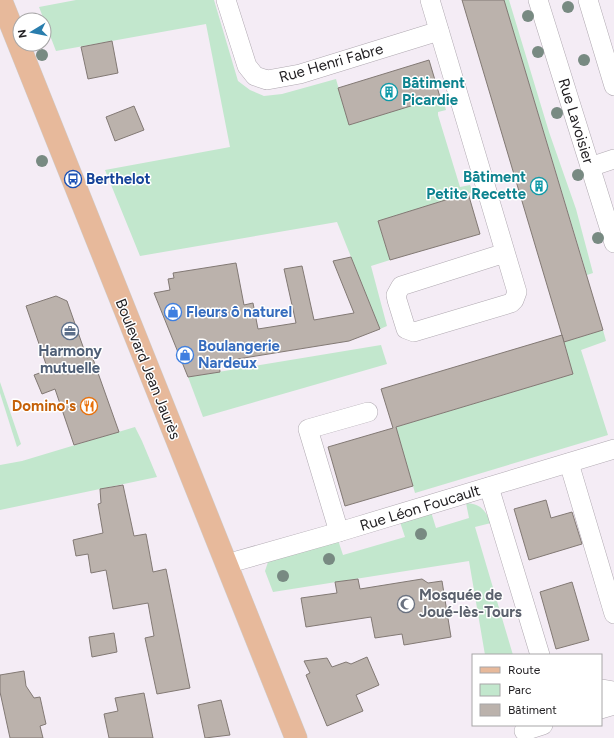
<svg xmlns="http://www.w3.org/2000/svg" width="614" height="738" viewBox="0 0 614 738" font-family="Figtree,sans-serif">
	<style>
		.green { fill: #c2e7cd }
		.building { fill: #bbb2ac; stroke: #827974 }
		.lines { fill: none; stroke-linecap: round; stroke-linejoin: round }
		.minor-casing { stroke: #b0a9b1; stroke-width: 20 }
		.primary-casing { stroke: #cececf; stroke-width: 23 }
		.minor { stroke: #fff; stroke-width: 19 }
		.primary { stroke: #e7b99b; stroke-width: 22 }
		.tree { fill: #788a82 }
		.labels { text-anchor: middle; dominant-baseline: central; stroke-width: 3; stroke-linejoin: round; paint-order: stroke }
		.street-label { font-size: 15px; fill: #222023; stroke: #fff }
		.culture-label { font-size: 15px; font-weight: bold; fill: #0d838f; stroke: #fff; text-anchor: start }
		.transit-label { font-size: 15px; font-weight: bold; fill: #164399; stroke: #fff; text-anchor: start }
		.shop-label { font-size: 15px; font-weight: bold; fill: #366cbe; stroke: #fff; text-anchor: start }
		.service-label { font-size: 15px; font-weight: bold; fill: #4e5e75; stroke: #fff }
		.food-label { font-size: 15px; font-weight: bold; fill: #c56008; stroke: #fff; text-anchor: end }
		.worship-label { font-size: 15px; font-weight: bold; fill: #5b616d; stroke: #fff; text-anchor: start }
	</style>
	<rect width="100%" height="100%" fill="#f4ecf5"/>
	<!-- green -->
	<g class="green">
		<path d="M 76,0 L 214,0 L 238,81 L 250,90 L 264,96 L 282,94 L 336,79 L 349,125 L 442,96 L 446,110 L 438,112 L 438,115 L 460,187 L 470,185 L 473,192 L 378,221 L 390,260 L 371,266 L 387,326 L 380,329 L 337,222 L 140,256 L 105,170 L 230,147 L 206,24 L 56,51 L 39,7 Z"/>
		<path d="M 504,0 L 509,0 L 549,132 L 576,209 L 593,273 L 587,275 Z"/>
		<path d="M 603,330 L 606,341 L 581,350 L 608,435 L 415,493 L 396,427 L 573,374 L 564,342 Z"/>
		<path d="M 381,345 L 387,364 L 203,417 L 188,377 Z"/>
		<path d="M 0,382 L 21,444 L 17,447 L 0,393 Z"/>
		<path d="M 135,427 L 142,441 L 157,477 L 0,510 L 0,465 L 22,461 Z"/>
		<path d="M 466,503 C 480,504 485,509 491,523 L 475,527 L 513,655 L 485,655 L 469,561 L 273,592 L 265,571 L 268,562 L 338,540 L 343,555 L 405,537 L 400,522 L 431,512 L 436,528 L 469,518 Z"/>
	</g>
	<!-- building -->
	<g class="building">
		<path d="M 462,0 L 504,0 L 603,330 L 564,342 Z"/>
		<path d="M 112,41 L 118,73 L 88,79 L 81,47 Z"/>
		<path d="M 429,60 L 440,97 L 349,125 L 338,88 Z"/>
		<path d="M 134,106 L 144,130 L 115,141 L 106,117 Z"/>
		<path d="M 468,193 L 480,234 L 390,260 L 378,221 Z"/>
		<path d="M 351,257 L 380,329 L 349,341 L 219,362 L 220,372 L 188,377 L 154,293 L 170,290 L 168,279 L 174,278 L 173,273 L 236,263 L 244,305 L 253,303 L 258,329 L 296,323 L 284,269 L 302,266 L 314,320 L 354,313 L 333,261 Z"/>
		<path d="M 56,296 L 67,301 L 87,358 L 92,356 L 119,432 L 74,445 L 55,389 L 42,394 L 34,375 L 48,370 L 26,306 Z"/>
		<path d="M 562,335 L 573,374 L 396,427 L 413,486 L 345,506 L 328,447 L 393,428 L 381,389 Z"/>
		<path d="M 123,485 L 134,536 L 146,534 L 153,572 L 166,569 L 190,688 L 157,694 L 145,638 L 154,636 L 148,603 L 113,609 L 106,570 L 91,573 L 88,554 L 76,556 L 73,540 L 103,533 L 98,504 L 101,503 L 100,489 Z"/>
		<path d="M 546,500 L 551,518 L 572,512 L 582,544 L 529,560 L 514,509 Z"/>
		<path d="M 358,579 L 360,589 L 422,579 L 428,583 L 442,581 L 451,637 L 404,645 L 402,634 L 375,638 L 371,617 L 306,627 L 301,598 L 337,593 L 335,582 Z"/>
		<path d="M 572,582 L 589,640 L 556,649 L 540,592 Z"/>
		<path d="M 114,633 L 117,652 L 92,657 L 89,637 Z"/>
		<path d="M 367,657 L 379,685 L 356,695 L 363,711 L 327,726 L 306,675 L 310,673 L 304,661 L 327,658 L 332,667 L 346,662 L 351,664 Z"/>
		<path d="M 24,671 L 26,686 L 34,698 L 40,697 L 46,724 L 40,726 L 43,738 L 10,738 L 0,692 L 0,675 Z"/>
		<path d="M 144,693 L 153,738 L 109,738 L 104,714 L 118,711 L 115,698 Z"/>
		<path d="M 221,700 L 230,735 L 205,738 L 198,705 Z"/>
	</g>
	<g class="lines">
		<!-- minor casing -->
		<g class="minor-casing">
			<g id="minor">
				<path d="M 226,0 L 247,66 L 255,76 L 267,80 L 300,74 L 439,31"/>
				<path d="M 430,0 L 517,292 L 514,300 L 511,303 L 414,332 L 406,329 L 397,300 L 396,295 L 401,286 L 505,253"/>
				<path d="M 538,0 L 614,243"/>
				<path d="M 588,0 L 614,86"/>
				<path d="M 590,167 L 614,159"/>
				<path d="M 569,463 L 614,614"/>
				<path d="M 489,487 L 540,655"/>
				<path d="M 339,532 L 308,429 L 368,412"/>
				<path d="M 226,564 L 339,532 L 614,449"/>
				<path d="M 601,689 L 614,691"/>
				<path d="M 601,709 L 614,705"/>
				<path d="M 524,731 L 543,725"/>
			</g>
		</g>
		<!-- primary casing -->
		<g class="primary-casing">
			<path id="primary" d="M 1,0 L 296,738"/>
		</g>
		<!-- minor -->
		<use href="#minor" class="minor"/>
		<!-- primary -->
		<use href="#primary" class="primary"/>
	</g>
	<!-- trees -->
	<g class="tree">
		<circle cx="568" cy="7" r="6"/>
		<circle cx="528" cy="16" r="6"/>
		<circle cx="538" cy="52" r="6"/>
		<circle cx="42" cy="55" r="6"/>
		<circle cx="584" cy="60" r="6"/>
		<circle cx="557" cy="113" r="6"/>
		<circle cx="42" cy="161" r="6"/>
		<circle cx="578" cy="175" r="6"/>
		<circle cx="598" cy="238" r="6"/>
		<circle cx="421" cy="534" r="6"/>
		<circle cx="329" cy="559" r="6"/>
		<circle cx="283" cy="576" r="6"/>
	</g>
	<!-- icons -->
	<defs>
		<g id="building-ring" transform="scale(0.9)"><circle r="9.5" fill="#fff" stroke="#0f9aa8" stroke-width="1.5"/><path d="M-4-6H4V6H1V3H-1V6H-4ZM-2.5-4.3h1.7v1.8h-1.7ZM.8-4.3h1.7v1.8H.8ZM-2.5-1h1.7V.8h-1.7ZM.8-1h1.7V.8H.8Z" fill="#0f9aa8"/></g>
		<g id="bus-ring" transform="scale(0.9)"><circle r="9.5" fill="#fff" stroke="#1a4fb4" stroke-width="1.5"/><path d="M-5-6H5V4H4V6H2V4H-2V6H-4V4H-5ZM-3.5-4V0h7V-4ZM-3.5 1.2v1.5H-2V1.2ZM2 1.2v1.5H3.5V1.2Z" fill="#1a4fb4"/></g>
		<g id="shop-ring" transform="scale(0.9)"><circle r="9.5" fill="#fff" stroke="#3f7fe0" stroke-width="1.5"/><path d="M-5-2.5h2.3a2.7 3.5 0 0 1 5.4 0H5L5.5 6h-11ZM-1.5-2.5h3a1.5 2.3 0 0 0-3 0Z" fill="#3f7fe0"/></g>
		<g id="office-ring" transform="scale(0.9)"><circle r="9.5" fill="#fff" stroke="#5c6f8a" stroke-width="1.5"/><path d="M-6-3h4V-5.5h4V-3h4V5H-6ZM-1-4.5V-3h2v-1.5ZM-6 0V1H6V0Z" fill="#5c6f8a"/></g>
		<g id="restaurant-ring" transform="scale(0.9)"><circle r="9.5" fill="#fff" stroke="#e8710a" stroke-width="1.5"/><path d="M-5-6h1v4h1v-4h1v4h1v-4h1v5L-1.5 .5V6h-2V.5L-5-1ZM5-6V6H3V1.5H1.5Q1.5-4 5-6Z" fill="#e8710a"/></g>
		<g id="mosque-ring" transform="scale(0.9)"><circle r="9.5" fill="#fff" stroke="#6b7280" stroke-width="1.5"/><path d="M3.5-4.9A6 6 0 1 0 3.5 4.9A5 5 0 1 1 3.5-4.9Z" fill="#6b7280"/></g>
	</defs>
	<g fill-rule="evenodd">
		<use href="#building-ring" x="389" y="92"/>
		<use href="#bus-ring" x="73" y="179"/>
		<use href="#building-ring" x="539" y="186"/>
		<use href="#shop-ring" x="173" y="312"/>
		<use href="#office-ring" x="70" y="331"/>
		<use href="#shop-ring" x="185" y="355"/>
		<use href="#restaurant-ring" x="89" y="406"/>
		<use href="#mosque-ring" x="406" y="604"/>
	</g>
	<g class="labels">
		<!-- street labels -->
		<g class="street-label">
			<text transform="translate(331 63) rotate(-16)">Rue Henri Fabre</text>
			<text transform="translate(576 121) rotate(73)">Rue Lavoisier</text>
			<text transform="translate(148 369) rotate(68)">Boulevard Jean Jaurès</text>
			<text transform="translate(420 508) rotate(-17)">Rue Léon Foucault</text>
		</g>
		<!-- culture labels -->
		<g class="culture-label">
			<text x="402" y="83">Bâtiment<tspan x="402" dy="17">Picardie</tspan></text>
			<text x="526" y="177" text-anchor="end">Bâtiment<tspan x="526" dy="17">Petite Recette</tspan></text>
		</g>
		<!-- transit labels -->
		<g class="transit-label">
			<text x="86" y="179">Berthelot</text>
		</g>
		<!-- shop labels -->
		<g class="shop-label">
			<text x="186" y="312">Fleurs ô naturel</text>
			<text x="198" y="346">Boulangerie<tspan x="198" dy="17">Nardeux</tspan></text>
		</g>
		<!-- service labels -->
		<g class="service-label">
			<text x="70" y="351">Harmony<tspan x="70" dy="17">mutuelle</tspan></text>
		</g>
		<!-- food labels -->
		<g class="food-label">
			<text x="76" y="406">Domino's</text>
		</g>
		<!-- worship labels -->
		<g class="worship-label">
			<text x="419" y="595">Mosquée de<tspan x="419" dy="17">Joué-lès-Tours</tspan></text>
		</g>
	</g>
	<!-- legend -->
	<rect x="472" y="654" width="130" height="72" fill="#ffffff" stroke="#a7a6a7"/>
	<rect x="480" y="667" width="20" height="6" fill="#e7b99b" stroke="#a7a6a7"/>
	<text x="508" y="674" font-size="12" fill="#222023">Route</text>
	<rect x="480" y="684" width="20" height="12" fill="#c2e7cd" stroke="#a7a6a7"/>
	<text x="508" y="694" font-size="12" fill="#222023">Parc</text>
	<rect x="480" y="704" width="20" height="12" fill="#bbb2ac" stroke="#a7a6a7"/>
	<text x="508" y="714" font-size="12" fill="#222023">Bâtiment</text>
	<!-- north arrow -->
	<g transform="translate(32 32) rotate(260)"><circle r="19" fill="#ffffff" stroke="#a7a6a7"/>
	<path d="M0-3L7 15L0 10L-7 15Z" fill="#297dad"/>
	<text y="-6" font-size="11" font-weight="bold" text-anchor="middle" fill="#222023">N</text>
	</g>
</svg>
